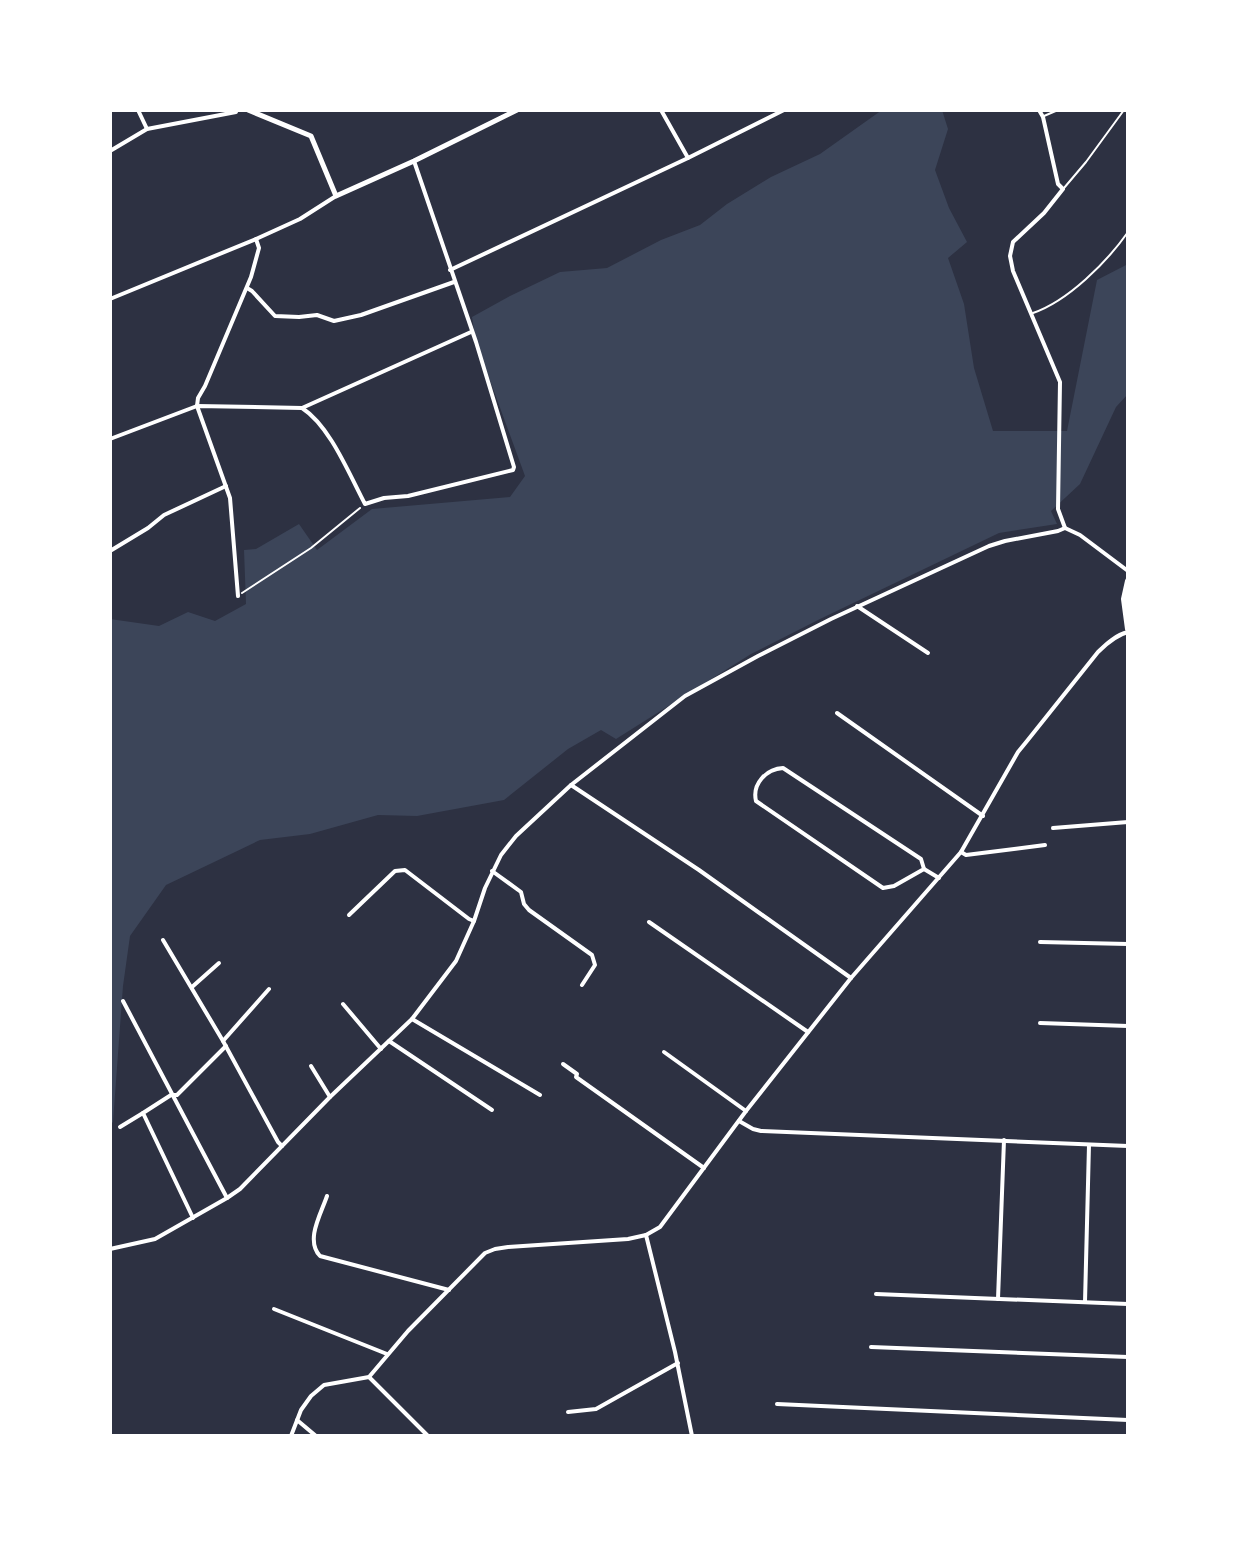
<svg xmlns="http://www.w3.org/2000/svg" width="1238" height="1546" viewBox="0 0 1238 1546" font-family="'IBM Plex Sans',sans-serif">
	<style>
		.green { fill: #3c4559 }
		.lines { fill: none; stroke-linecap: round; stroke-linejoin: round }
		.path { stroke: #fff; stroke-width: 2 }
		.service { stroke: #fff; stroke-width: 2 }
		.minor { stroke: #fff; stroke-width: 4 }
		.tertiary { stroke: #fff; stroke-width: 5 }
		.secondary { stroke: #fff; stroke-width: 6 }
	</style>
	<rect width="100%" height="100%" fill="#2d3142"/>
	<!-- green -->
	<path class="green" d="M 882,110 L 942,110 L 948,129 L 935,170 L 949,208 L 967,242 L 948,258 L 964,304 L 974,368 L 993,431 L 1067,431 L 1097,280 L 1128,264 L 1128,394 L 1116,407 L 1080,484 L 1051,511 L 1057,524 L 999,533 L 820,619 L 751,654 L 616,739 L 601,730 L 568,749 L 504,800 L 417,816 L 378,815 L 310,834 L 260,840 L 166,885 L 130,936 L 123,986 L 113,1122 L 110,1125 L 110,619 L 159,626 L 188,612 L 215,621 L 246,604 L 244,550 L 256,549 L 299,524 L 317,550 L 372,509 L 510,497 L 525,476 L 476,342 L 472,317 L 510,296 L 560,272 L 607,268 L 661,240 L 700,225 L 727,204 L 771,177 L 820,154 Z"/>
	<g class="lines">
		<!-- path -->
		<path class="path" d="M 242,593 L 311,548 L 360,508"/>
		<!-- service -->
		<g class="service">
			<path d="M 1044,116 L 1058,110"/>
			<path d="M 1064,188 L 1086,162 L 1124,110"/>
			<path d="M 1033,313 C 1068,301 1107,262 1128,232"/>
		</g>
		<!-- minor -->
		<g class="minor">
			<path d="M 138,110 L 147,129"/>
			<path d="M 661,110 L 688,158"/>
			<path d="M 1039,110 L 1043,117 L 1058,184 L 1063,189 L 1044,213 L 1013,242 L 1010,256 L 1013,271 L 1060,382 L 1058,509 L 1065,528 L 1080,535 L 1128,571"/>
			<path d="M 110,151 L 147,129 L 236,112 L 236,110"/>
			<path d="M 450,270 L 688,158 L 784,110"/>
			<path d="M 247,288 L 252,291 L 275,316 L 299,317 L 317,315 L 334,321 L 361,315 L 454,282"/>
			<path d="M 110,299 L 256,239 L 300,219 L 336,196"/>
			<path d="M 197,406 L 230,498 L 238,596"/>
			<path d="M 197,406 L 198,398 L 205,386 L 251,277 L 259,248 L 256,239"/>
			<path d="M 302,408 C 330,426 349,474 365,504 L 384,498 L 408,496 L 513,470 L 514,467 L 476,342 L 414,161"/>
			<path d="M 110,439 L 197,406 L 302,408 L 471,332"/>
			<path d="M 110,551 L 148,528 L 164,515 L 226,486"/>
			<path d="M 857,606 L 928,653"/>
			<path d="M 837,713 L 983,816"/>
			<path d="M 783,768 L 921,859 L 924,869 L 894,886 L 883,888 L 756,801 C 752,784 766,769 783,768 Z"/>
			<path d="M 571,785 L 699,870 L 851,978"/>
			<path d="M 1053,828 L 1128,822"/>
			<path d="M 961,852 L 966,855 L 1045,845"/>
			<path d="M 924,869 L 939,878"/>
			<path d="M 492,871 L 521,892 L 524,904 L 529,910 L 592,955 L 595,965 L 582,985"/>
			<path d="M 349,915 L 395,871 L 405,870 L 469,919 L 474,921"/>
			<path d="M 649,922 L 808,1032"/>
			<path d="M 163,940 L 223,1041 L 278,1142 L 282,1146"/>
			<path d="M 1040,942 L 1128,944"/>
			<path d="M 192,987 L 219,963"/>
			<path d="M 123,1001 L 227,1198"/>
			<path d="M 343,1004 L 381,1049"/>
			<path d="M 412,1019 L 540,1095"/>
			<path d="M 1040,1023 L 1128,1026"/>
			<path d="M 223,1041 L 269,989"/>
			<path d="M 389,1041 L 492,1110"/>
			<path d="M 664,1052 L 746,1111"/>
			<path d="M 563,1064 L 577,1074 L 576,1077 L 704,1168"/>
			<path d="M 311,1066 L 330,1097"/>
			<path d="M 739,1121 L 753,1129 L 761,1131 L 1128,1146"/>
			<path d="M 120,1127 L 143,1113"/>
			<path d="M 327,1196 C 321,1214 305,1240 320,1256 L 449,1290"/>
			<path d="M 193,1218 L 143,1113 L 171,1095 L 177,1095 L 226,1046"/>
			<path d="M 646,1235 L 675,1352 L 692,1436"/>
			<path d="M 110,1249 L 155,1239 L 227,1198 L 240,1189 L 330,1097 L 412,1019 L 456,961 L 474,921 L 485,888 L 501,855 L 516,836 L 571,785 L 685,696 L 758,656 L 831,619 L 989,546 L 1005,541 L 1058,531 L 1065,528"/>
			<path d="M 876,1294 L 1128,1304"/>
			<path d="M 998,1299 L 1004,1140"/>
			<path d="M 1085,1302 L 1089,1145"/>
			<path d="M 274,1309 L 387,1354"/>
			<path d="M 871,1347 L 1128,1357"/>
			<path d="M 369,1377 L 428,1436"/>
			<path d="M 777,1404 L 1128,1420"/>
			<path d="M 568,1412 L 596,1409 L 678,1363"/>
			<path d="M 297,1420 L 316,1436"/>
			<path d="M 291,1436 L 301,1410 L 311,1396 L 324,1385 L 369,1377 L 408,1331 L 485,1253 L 495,1249 L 508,1247 L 628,1239 L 646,1235 L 660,1227 L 746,1111 L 851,978 L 961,852 L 1018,752 L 1027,741 L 1098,652 C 1107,643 1116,635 1128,632"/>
		</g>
		<!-- tertiary -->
		<path class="tertiary" d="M 248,110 L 311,136 L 336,196 L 414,161 L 517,110"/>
		<!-- secondary -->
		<path class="secondary" d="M 1128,581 L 1124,599 L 1128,629"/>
	</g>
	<!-- border -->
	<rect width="1238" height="1546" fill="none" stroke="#ffffff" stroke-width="224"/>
</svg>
